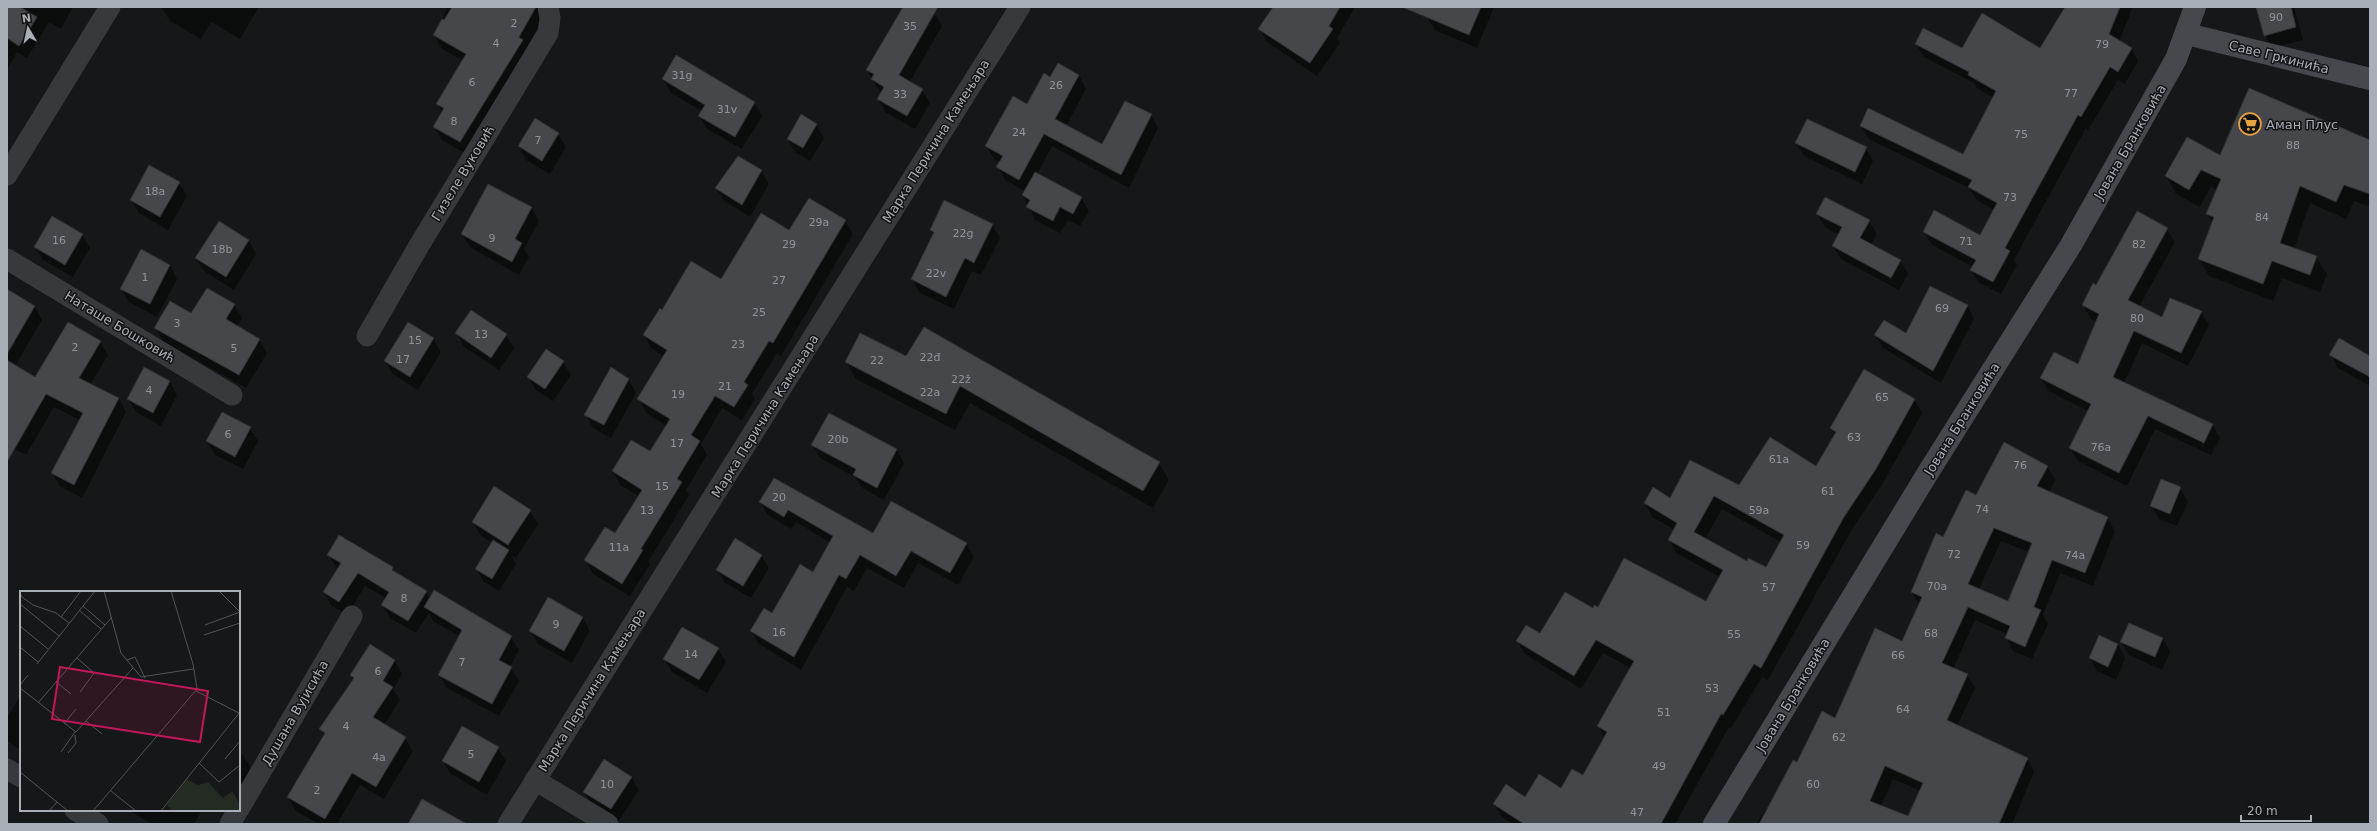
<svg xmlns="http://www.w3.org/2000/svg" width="2377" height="831" viewBox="0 0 2377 831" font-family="'DejaVu Sans',sans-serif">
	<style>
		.shadow { fill: #0007; fill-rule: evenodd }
		.building { fill: #46474b; stroke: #313134; fill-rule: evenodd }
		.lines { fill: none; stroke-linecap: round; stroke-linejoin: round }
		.street { stroke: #38393d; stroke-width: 21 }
		.secondary { stroke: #46484d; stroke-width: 22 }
		.labels { text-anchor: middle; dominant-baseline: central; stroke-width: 3; stroke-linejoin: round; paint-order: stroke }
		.number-label { font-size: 11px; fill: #90959c }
		.street-label { font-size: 13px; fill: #a9afb7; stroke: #111213 }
		.poi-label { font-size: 13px; fill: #a9afb7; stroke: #111213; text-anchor: start }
		.inset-road { fill: none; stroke: #515458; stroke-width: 1 }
		.view { fill: #c2185b; fill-opacity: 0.15; stroke: #c2185b; stroke-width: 2 }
		.inset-edge { fill: none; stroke: #a9afb7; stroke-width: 2 }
	</style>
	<rect width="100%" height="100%" fill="#161718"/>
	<!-- shadow -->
	<g class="shadow">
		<path d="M 7,7 L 73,7 L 61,29 L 49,22 L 27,58 L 17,52 L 7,70 Z"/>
		<path d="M 259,7 L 240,39 L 211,22 L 201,39 L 170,21 L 162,8 Z"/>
		<path d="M 448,7 L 539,7 L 544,16 L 468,155 L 442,140 L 434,127 L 442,112 L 438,104 L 463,61 L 442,49 L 434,35 Z"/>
		<path d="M 904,7 L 924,7 L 934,13 L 942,26 L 909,83 L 922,90 L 930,103 L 915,129 L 885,112 L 878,99 L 881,94 L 867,70 Z"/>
		<path d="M 1303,7 L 1353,7 L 1354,9 L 1337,38 L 1340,43 L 1317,76 L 1267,42 L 1260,29 Z"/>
		<path d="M 1432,7 L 1494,7 L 1477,48 L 1435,30 L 1427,17 Z"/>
		<path d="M 2066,7 L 2133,7 L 2119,41 L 2131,48 L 2138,61 L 2125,84 L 2118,80 L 2088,130 L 2086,128 L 2014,260 L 2017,265 L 2001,294 L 1979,283 L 1971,270 L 1973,267 L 1932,245 L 1924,232 L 1980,236 L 1994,210 L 1977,200 L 1969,188 L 1869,139 L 1861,126 L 1963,155 L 1994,98 L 1977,88 L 1974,83 L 1924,57 L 1916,44 L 1963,49 L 2041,50 Z"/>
		<path d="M 2257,7 L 2294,7 L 2303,40 L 2272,48 L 2265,35 Z"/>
		<path d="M 1079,75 L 1086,89 L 1066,126 L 1103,146 L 1151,115 L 1158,128 L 1129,188 L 1052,146 L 1037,174 L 1081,198 L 1089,211 L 1080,226 L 1068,220 L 1060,233 L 1035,220 L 1023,195 L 1025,191 L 1005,180 L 998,167 L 1000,163 L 994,159 L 986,146 L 1028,105 L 1051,78 Z"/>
		<path d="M 663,79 L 754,103 L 762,116 L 742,149 L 707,129 L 699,116 L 702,111 L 671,93 Z"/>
		<path d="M 535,120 L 558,134 L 566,147 L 550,174 L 526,160 L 519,146 Z"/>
		<path d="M 816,125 L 824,138 L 810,161 L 795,152 L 788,139 Z"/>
		<path d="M 2370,141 L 2370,207 L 2354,201 L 2346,219 L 2310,203 L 2294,249 L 2316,257 L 2327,274 L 2320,292 L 2282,278 L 2273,301 L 2209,276 L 2199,259 L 2213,224 L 2207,214 L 2217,190 L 2211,186 L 2200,207 L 2176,194 L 2166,176 L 2221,157 Z"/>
		<path d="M 1796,143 L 1866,148 L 1873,161 L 1862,184 L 1804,156 Z"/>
		<path d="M 761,171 L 769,184 L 750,217 L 724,201 L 716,188 Z"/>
		<path d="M 179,183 L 187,196 L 168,230 L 139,213 L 131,200 Z"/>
		<path d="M 531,207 L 539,221 L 524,249 L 529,257 L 519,275 L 470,247 L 462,234 Z"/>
		<path d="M 2137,213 L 2167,229 L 2175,242 L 2139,307 L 2163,318 L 2201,312 L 2209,325 L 2188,366 L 2142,343 L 2124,383 L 2212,424 L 2220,438 L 2211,455 L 2155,429 L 2127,486 L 2078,461 L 2070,448 L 2088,411 L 2049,391 L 2041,378 L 2078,365 L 2097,322 L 2091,319 L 2083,305 L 2096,286 ZM 2208,431 L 2210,431 L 2202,448 L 2201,447 Z"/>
		<path d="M 1817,214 L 1869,221 L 1877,234 L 1871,245 L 1900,261 L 1908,274 L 1899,290 L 1841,259 L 1833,246 L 1839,235 L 1825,227 Z"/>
		<path d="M 845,221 L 853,234 L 781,356 L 777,353 L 752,394 L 755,399 L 742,420 L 722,408 L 701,444 L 707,455 L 686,490 L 689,495 L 648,562 L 650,564 L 630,596 L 593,574 L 586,560 L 615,534 L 639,496 L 620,485 L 613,471 L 650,453 L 667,426 L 646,413 L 639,399 L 665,357 L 651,348 L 644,335 L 663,311 L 722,281 L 789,232 Z"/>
		<path d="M 219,222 L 249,241 L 256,254 L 234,290 L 204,271 L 196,258 Z"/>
		<path d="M 992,225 L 1000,238 L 981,275 L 972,271 L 954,309 L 920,293 L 912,279 L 934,235 L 931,230 Z"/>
		<path d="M 82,234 L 90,248 L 73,277 L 43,260 L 35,247 Z"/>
		<path d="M 170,265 L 177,279 L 157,317 L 129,302 L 121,289 Z"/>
		<path d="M 7,291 L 35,307 L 42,320 L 15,366 L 36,378 L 100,342 L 108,355 L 91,384 L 119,398 L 126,412 L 82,498 L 60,486 L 52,473 L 80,420 L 54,407 L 26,455 L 7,445 Z"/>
		<path d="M 234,305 L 242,318 L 237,327 L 259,340 L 267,353 L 246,388 L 163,341 L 156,328 L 192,315 Z"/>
		<path d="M 1967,305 L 1974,319 L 1941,383 L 1883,348 L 1875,335 L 1906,335 Z"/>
		<path d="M 408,324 L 433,339 L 441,352 L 418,390 L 393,374 L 385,361 Z"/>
		<path d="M 457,333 L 506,335 L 514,348 L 499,370 L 464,347 Z"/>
		<path d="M 2331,355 L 2370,357 L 2370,386 L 2338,368 Z"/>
		<path d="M 907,358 L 1159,463 L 1169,480 L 1153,508 L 970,403 L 955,430 L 856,379 L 846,362 Z"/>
		<path d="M 563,362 L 571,375 L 553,401 L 536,390 L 528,377 Z"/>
		<path d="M 145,368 L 170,382 L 177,395 L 161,426 L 136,412 L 128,399 Z"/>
		<path d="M 628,379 L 636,393 L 611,438 L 593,428 L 586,415 Z"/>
		<path d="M 1914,399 L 1922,413 L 1883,483 L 1851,531 L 1768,680 L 1762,677 L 1731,728 L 1729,727 L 1675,824 L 1513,824 L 1502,817 L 1494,804 L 1561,789 L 1583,777 L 1605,738 L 1598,726 L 1631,668 L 1603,653 L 1581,689 L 1525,654 L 1517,641 L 1540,635 L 1593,609 L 1706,602 L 1720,577 L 1676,553 L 1669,540 L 1675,530 L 1652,517 L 1645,503 L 1739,487 L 1816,468 L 1835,435 L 1831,428 ZM 1722,509 L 1781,542 L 1766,569 L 1748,562 L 1705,539 Z"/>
		<path d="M 829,415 L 897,450 L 904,463 L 884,500 L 862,488 L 855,477 L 820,458 L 813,445 Z"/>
		<path d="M 250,428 L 258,441 L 243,469 L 215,455 L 207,441 Z"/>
		<path d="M 2047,466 L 2055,480 L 2049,492 L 2107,518 L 2115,531 L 2093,586 L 2060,573 L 2043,615 L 2048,624 L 2032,659 L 2013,651 L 2006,638 L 2007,634 L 1975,620 L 1953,669 L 1967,675 L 1975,688 L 1957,726 L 2027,758 L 2034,772 L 2012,824 L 1756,824 L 1797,763 L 1903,643 L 1920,606 L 1912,592 L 1944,538 L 1977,496 ZM 2001,541 L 2029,552 L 2008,602 L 1979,589 ZM 1893,779 L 1921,791 L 1909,818 L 1881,806 Z"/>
		<path d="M 2180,488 L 2188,501 L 2177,526 L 2159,519 L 2151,506 Z"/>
		<path d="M 760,502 L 873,535 L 966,544 L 974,557 L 958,585 L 918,563 L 904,588 L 867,568 L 854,591 L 847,587 L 801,670 L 759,644 L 751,631 L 772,614 L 813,573 L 831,543 L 796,522 L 791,529 L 768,515 Z"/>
		<path d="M 530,511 L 538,524 L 516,558 L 511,555 L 516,564 L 499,591 L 484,582 L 476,569 L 492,543 L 480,535 L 473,522 Z"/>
		<path d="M 328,555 L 392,568 L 396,574 L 426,592 L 430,599 L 511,637 L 519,650 L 510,667 L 519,681 L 499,716 L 447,688 L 439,675 L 460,637 L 433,621 L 429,613 L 416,633 L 390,618 L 382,605 L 386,598 L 365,586 L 347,615 L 331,605 L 324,592 L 338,569 Z"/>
		<path d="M 761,555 L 769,568 L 751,598 L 725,583 L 717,570 Z"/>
		<path d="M 549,599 L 583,618 L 590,631 L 572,663 L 538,644 L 530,631 Z"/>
		<path d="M 2163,639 L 2170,652 L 2162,670 L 2129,655 L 2121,642 Z"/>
		<path d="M 2118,644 L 2125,658 L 2116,680 L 2097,671 L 2090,658 Z"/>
		<path d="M 718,649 L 726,662 L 707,693 L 672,672 L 664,659 Z"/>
		<path d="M 394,660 L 402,674 L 393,689 L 400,700 L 384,725 L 405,738 L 413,751 L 384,799 L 360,785 L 337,824 L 319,824 L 296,811 L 288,797 L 324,736 L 321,729 L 354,680 L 351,675 Z"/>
		<path d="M 21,695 L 21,750 L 7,741 L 7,717 Z"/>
		<path d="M 498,748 L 506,761 L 487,795 L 451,774 L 443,761 Z"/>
		<path d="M 239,753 L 244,756 L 251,769 L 239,792 Z"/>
		<path d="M 631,777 L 639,790 L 618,822 L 592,805 L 584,792 Z"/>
		<path d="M 128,810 L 202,810 L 194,824 L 152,824 Z"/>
	</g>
	<!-- building -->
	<g class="building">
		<path d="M 7,7 L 20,7 L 37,17 L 19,46 L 7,38 Z"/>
		<path d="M 452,7 L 536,7 L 519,37 L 523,40 L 460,142 L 433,127 L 444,108 L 436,104 L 466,54 L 433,35 L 442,19 L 444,20 Z"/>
		<path d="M 903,7 L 938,7 L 899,75 L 923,89 L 907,116 L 877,99 L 884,87 L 871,79 L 874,74 L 866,70 Z"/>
		<path d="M 1273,7 L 1340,7 L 1329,26 L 1333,29 L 1310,63 L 1258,29 Z"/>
		<path d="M 1402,7 L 1481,7 L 1469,35 Z"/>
		<path d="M 2065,7 L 2120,7 L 2109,34 L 2132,48 L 2118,72 L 2110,67 L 2081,117 L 2078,115 L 2005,248 L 2010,251 L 1993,282 L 1970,270 L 1976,260 L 1923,232 L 1934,210 L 1980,235 L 1997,203 L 1968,187 L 1972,180 L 1860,126 L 1868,108 L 1963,154 L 1996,91 L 1968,75 L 1969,72 L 1915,44 L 1923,28 L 1962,48 L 1982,13 L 2040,48 Z"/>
		<path d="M 2256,7 L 2291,7 L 2296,27 L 2264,36 Z"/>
		<path d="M 676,55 L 755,102 L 735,137 L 698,116 L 705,105 L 662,79 Z"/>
		<path d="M 1058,63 L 1079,75 L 1055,119 L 1102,144 L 1125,101 L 1152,114 L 1121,175 L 1044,134 L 1019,180 L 996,167 L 1003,156 L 985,146 L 1013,96 L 1027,104 L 1044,73 L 1050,77 Z"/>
		<path d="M 2249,88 L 2370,140 L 2370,194 L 2344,185 L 2336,202 L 2300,186 L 2280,243 L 2317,256 L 2310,275 L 2272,261 L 2263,284 L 2198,259 L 2214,217 L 2206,214 L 2221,179 L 2201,170 L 2189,190 L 2165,176 L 2187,137 L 2220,155 Z"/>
		<path d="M 801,114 L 817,124 L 803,148 L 787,139 Z"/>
		<path d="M 535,118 L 559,133 L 542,161 L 518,146 Z"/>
		<path d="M 1807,119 L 1867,147 L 1855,172 L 1795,143 Z"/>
		<path d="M 738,156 L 762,170 L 742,205 L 715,188 Z"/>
		<path d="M 149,165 L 180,182 L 160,217 L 130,200 Z"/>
		<path d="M 1035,172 L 1082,197 L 1073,214 L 1060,207 L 1053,221 L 1026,207 L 1030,200 L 1022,195 Z"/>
		<path d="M 488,184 L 532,207 L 515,239 L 522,243 L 512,262 L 461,234 Z"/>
		<path d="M 1825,197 L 1870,220 L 1860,238 L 1901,260 L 1891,278 L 1832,246 L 1842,227 L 1816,214 Z"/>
		<path d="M 809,198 L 846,220 L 773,343 L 769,341 L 744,382 L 748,385 L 734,407 L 715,396 L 691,435 L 700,441 L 677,479 L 682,482 L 641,549 L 643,550 L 622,584 L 584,560 L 605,527 L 615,533 L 642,490 L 612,471 L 631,440 L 650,451 L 670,419 L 637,399 L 667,350 L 643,335 L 660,308 L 662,310 L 691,261 L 721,279 L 761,213 L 789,230 Z"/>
		<path d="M 944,200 L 993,224 L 974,263 L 965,258 L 946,297 L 911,279 L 934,232 L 930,230 Z"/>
		<path d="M 2137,211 L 2168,228 L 2128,300 L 2162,317 L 2170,298 L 2202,311 L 2181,353 L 2134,331 L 2113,377 L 2213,424 L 2204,443 L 2148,416 L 2119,473 L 2069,448 L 2091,404 L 2040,378 L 2054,352 L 2078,364 L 2099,314 L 2082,305 L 2093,283 L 2096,285 Z"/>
		<path d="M 52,216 L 83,234 L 65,265 L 34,247 Z"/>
		<path d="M 219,221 L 249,240 L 226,277 L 195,258 Z"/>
		<path d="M 141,249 L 170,265 L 150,304 L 120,289 Z"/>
		<path d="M 1930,286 L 1968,305 L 1933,371 L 1874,335 L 1884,320 L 1906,333 Z"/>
		<path d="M 207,288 L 235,304 L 226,319 L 260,339 L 239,375 L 154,328 L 170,301 L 191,313 Z"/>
		<path d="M 7,289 L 35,306 L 7,354 Z"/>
		<path d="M 471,310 L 507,334 L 491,358 L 455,333 Z"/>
		<path d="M 68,322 L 101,341 L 79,378 L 119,398 L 74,485 L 51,473 L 83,413 L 46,394 L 7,462 L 7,360 L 35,377 Z"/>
		<path d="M 408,322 L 434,338 L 410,377 L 384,361 Z"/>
		<path d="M 924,327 L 1160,462 L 1143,491 L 960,386 L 946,414 L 845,362 L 860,333 L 906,356 Z"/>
		<path d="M 2339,338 L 2370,356 L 2370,377 L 2329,355 Z"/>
		<path d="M 546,349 L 564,361 L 545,389 L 527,377 Z"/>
		<path d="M 144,367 L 170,381 L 153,413 L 127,399 Z"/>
		<path d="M 611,367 L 629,379 L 604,425 L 584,415 Z"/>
		<path d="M 1864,369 L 1915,399 L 1876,469 L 1844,517 L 1761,668 L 1754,664 L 1723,715 L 1721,714 L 1661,824 L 1524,824 L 1493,804 L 1506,784 L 1525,797 L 1539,774 L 1561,788 L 1572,769 L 1583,775 L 1607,732 L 1597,726 L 1634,661 L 1596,640 L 1574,676 L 1516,641 L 1526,625 L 1540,633 L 1565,592 L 1593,608 L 1594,605 L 1598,607 L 1624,558 L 1706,601 L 1723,570 L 1668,540 L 1677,523 L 1644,503 L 1653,487 L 1670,498 L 1690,460 L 1739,485 L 1770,437 L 1816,466 L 1836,432 L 1830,428 ZM 1714,496 L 1784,535 L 1766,567 L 1748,558 L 1747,561 L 1694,532 Z"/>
		<path d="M 222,412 L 251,427 L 235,457 L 206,441 Z"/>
		<path d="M 829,413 L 897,449 L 877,488 L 853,475 L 856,469 L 811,445 Z"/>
		<path d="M 2004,442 L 2048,466 L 2037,486 L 2108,517 L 2085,573 L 2052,560 L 2034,607 L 2041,610 L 2025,647 L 2005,638 L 2010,626 L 1968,607 L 1942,663 L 1968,674 L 1947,720 L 2028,758 L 1999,824 L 1759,824 L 1793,760 L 1797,762 L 1822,711 L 1835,718 L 1875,628 L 1902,641 L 1922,597 L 1911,592 L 1936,533 L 1943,537 L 1966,490 L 1976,495 ZM 1994,528 L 2032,543 L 2008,601 L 1968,584 ZM 1885,766 L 1923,783 L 1908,816 L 1870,801 Z"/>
		<path d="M 774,478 L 873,533 L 891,501 L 967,543 L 950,573 L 911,551 L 896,576 L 860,555 L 846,579 L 839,575 L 794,657 L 750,631 L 764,608 L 772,613 L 800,564 L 813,572 L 833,536 L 788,510 L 784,517 L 759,502 Z"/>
		<path d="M 2161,479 L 2181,487 L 2170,514 L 2150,506 Z"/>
		<path d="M 494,486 L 531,510 L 508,545 L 472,522 Z"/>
		<path d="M 339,535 L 393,567 L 392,570 L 427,591 L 408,621 L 381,605 L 389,592 L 358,573 L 339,602 L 323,592 L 341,563 L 327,555 Z"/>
		<path d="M 735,538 L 762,555 L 743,586 L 716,570 Z"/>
		<path d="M 493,540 L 509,550 L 492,579 L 475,569 Z"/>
		<path d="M 434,590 L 512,636 L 499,660 L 512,667 L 492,704 L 438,675 L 462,630 L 424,607 Z"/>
		<path d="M 548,597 L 583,617 L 564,651 L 529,631 Z"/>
		<path d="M 2129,623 L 2163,638 L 2155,657 L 2120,642 Z"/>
		<path d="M 682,627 L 719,648 L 699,680 L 663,659 Z"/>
		<path d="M 2099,635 L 2118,644 L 2108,667 L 2089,658 Z"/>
		<path d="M 370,644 L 395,660 L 383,681 L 393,687 L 373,717 L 406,737 L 376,787 L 352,773 L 325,819 L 287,797 L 325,733 L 319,729 L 354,678 L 350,675 Z"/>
		<path d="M 462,726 L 499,747 L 479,782 L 442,761 Z"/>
		<path d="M 604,759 L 632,777 L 611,809 L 583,792 Z"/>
		<path d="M 422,799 L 467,824 L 408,824 Z"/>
	</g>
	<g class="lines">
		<!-- street -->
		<g class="street">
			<path d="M 7,175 L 110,7"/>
			<path d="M 7,259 L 232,395"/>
			<path d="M 367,336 L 417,249 L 548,33 L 550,18 L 548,7"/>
			<path d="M 7,769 L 21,777"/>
			<path d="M 535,780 L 608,824"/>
			<path d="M 239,809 L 352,616"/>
			<path d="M 75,810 L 98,824"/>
			<path d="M 230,824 L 238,810"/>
			<path d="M 508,824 L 1020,7"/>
		</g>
		<!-- secondary -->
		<g class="secondary">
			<path d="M 2187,34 L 2370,79"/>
			<path d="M 1714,824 L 1929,471 L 2071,245 L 2176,59 L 2195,7"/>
		</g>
	</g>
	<!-- icons -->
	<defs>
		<g id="supermarket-ring" transform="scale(1.15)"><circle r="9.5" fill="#111213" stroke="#e5a142" stroke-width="1.5"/><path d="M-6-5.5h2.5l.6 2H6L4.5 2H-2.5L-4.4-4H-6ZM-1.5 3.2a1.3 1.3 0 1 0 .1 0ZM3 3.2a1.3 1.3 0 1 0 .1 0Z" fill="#e5a142"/></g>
	</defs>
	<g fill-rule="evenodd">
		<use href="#supermarket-ring" x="2250" y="124"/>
	</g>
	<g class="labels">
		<!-- number labels -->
		<g class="number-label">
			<text x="2276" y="17">90</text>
			<text x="514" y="23">2</text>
			<text x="910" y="26">35</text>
			<text x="496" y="43">4</text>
			<text x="2102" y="44">79</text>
			<text x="682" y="75">31g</text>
			<text x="472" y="82">6</text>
			<text x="1056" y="85">26</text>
			<text x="2071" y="93">77</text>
			<text x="900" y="94">33</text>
			<text x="727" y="109">31v</text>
			<text x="454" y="121">8</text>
			<text x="1019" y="132">24</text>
			<text x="2021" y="134">75</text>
			<text x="538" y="140">7</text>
			<text x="2293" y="145">88</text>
			<text x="155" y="191">18a</text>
			<text x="2010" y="197">73</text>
			<text x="2262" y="217">84</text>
			<text x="819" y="222">29a</text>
			<text x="963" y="233">22g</text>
			<text x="492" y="238">9</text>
			<text x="59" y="240">16</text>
			<text x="1966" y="241">71</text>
			<text x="789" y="244">29</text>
			<text x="2139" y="244">82</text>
			<text x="222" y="249">18b</text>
			<text x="936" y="273">22v</text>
			<text x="145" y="277">1</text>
			<text x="779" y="280">27</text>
			<text x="1942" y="308">69</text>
			<text x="759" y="312">25</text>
			<text x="2137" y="318">80</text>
			<text x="177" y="323">3</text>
			<text x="481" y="334">13</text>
			<text x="415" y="340">15</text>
			<text x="738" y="344">23</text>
			<text x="75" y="347">2</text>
			<text x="234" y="348">5</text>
			<text x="930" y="357">22đ</text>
			<text x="403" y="359">17</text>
			<text x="877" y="360">22</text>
			<text x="961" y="379">22ž</text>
			<text x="725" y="386">21</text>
			<text x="149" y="390">4</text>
			<text x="930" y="392">22a</text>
			<text x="678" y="394">19</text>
			<text x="1882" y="397">65</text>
			<text x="228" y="434">6</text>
			<text x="1854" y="437">63</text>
			<text x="838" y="439">20b</text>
			<text x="677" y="443">17</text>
			<text x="2101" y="447">76a</text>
			<text x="1779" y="459">61a</text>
			<text x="2020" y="465">76</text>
			<text x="662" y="486">15</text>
			<text x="1828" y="491">61</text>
			<text x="779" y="497">20</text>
			<text x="1982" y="509">74</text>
			<text x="647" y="510">13</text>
			<text x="1759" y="510">59a</text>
			<text x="1803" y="545">59</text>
			<text x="619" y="547">11a</text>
			<text x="1954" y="554">72</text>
			<text x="2075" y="555">74a</text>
			<text x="1937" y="586">70a</text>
			<text x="1769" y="587">57</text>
			<text x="404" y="598">8</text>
			<text x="556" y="624">9</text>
			<text x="779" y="632">16</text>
			<text x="1931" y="633">68</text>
			<text x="1734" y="634">55</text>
			<text x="691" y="654">14</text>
			<text x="1898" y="655">66</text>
			<text x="462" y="662">7</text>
			<text x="378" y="671">6</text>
			<text x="1712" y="688">53</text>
			<text x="1903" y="709">64</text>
			<text x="1664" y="712">51</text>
			<text x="346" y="726">4</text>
			<text x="1839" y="737">62</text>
			<text x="471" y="754">5</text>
			<text x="379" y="757">4a</text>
			<text x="1659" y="766">49</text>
			<text x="607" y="784">10</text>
			<text x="1813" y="784">60</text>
			<text x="317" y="790">2</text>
			<text x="1637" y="812">47</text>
		</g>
		<!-- street labels -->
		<g class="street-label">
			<text transform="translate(2279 57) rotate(14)">Саве Гркинића</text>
			<text transform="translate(936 141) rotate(-58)">Марка Перичина Камењара</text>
			<text transform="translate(2130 142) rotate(-60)">Јована Бранковића</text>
			<text transform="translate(463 173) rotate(-59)">Гизеле Вуковић</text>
			<text transform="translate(120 327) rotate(31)">Наташе Бошковић</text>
			<text transform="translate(765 416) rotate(-58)">Марка Перичина Камењара</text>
			<text transform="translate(1962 419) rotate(-58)">Јована Бранковића</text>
			<text transform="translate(592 690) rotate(-58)">Марка Перичина Камењара</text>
			<text transform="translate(1793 695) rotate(-59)">Јована Бранковића</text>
			<text transform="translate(295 713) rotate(-60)">Душана Вујисића</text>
		</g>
		<!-- poi labels -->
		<g class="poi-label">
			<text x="2266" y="124">Аман Плус</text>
		</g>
	</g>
	<!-- overview -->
	<g transform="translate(20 591)">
		<rect width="220" height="220" fill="#161718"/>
		<path d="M 167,188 L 178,194 L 188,191 L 203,207 L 212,200 L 220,213 L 220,220 L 153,220 L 147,214 Z" fill="#232b23"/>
		<path class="inset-road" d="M 84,0 L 101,62 L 121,86 L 173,78M 199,0 L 220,21M 0,2 L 2,6 L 13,14 L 36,22 L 49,32M 0,13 L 39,45M 63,15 L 85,34M 59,19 L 81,38M 41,26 L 61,0M 185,34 L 220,21M 0,35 L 28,58M 184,44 L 220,32M 0,56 L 18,71M 57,67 L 74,82 L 60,101M 107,69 L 115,66 L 125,87M 17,73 L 75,0M 36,91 L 51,103M 0,94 L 8,84M 0,97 L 56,141 L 113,77M 176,100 L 219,122M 18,112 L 92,26M 66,130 L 82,143M 44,133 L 56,118M 41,161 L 55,141M 48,162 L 56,152 L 55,144M 205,168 L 220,150M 179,172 L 199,191 L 220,174M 0,181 L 48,220M 91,200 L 116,220M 29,220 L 37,211M 73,220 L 177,98 L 173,73 L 151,0M 141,220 L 220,121"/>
		<path class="view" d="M 40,76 L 188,100 L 180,151 L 32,128 Z"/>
		<rect width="220" height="220" class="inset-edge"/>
	</g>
	<!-- border -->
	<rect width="2377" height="831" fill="none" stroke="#a9afb7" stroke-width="16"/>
	<!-- north arrow -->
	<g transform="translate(28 28) rotate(351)" stroke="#111213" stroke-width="3" paint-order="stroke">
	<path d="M0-3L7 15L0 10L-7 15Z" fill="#a9afb7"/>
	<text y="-6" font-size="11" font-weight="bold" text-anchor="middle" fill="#a9afb7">N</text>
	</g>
	<!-- scale -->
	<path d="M2241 815v6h70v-6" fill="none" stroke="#a9afb7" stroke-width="2"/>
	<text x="2247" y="815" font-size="12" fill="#a9afb7" stroke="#111213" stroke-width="3" paint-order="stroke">20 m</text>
</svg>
